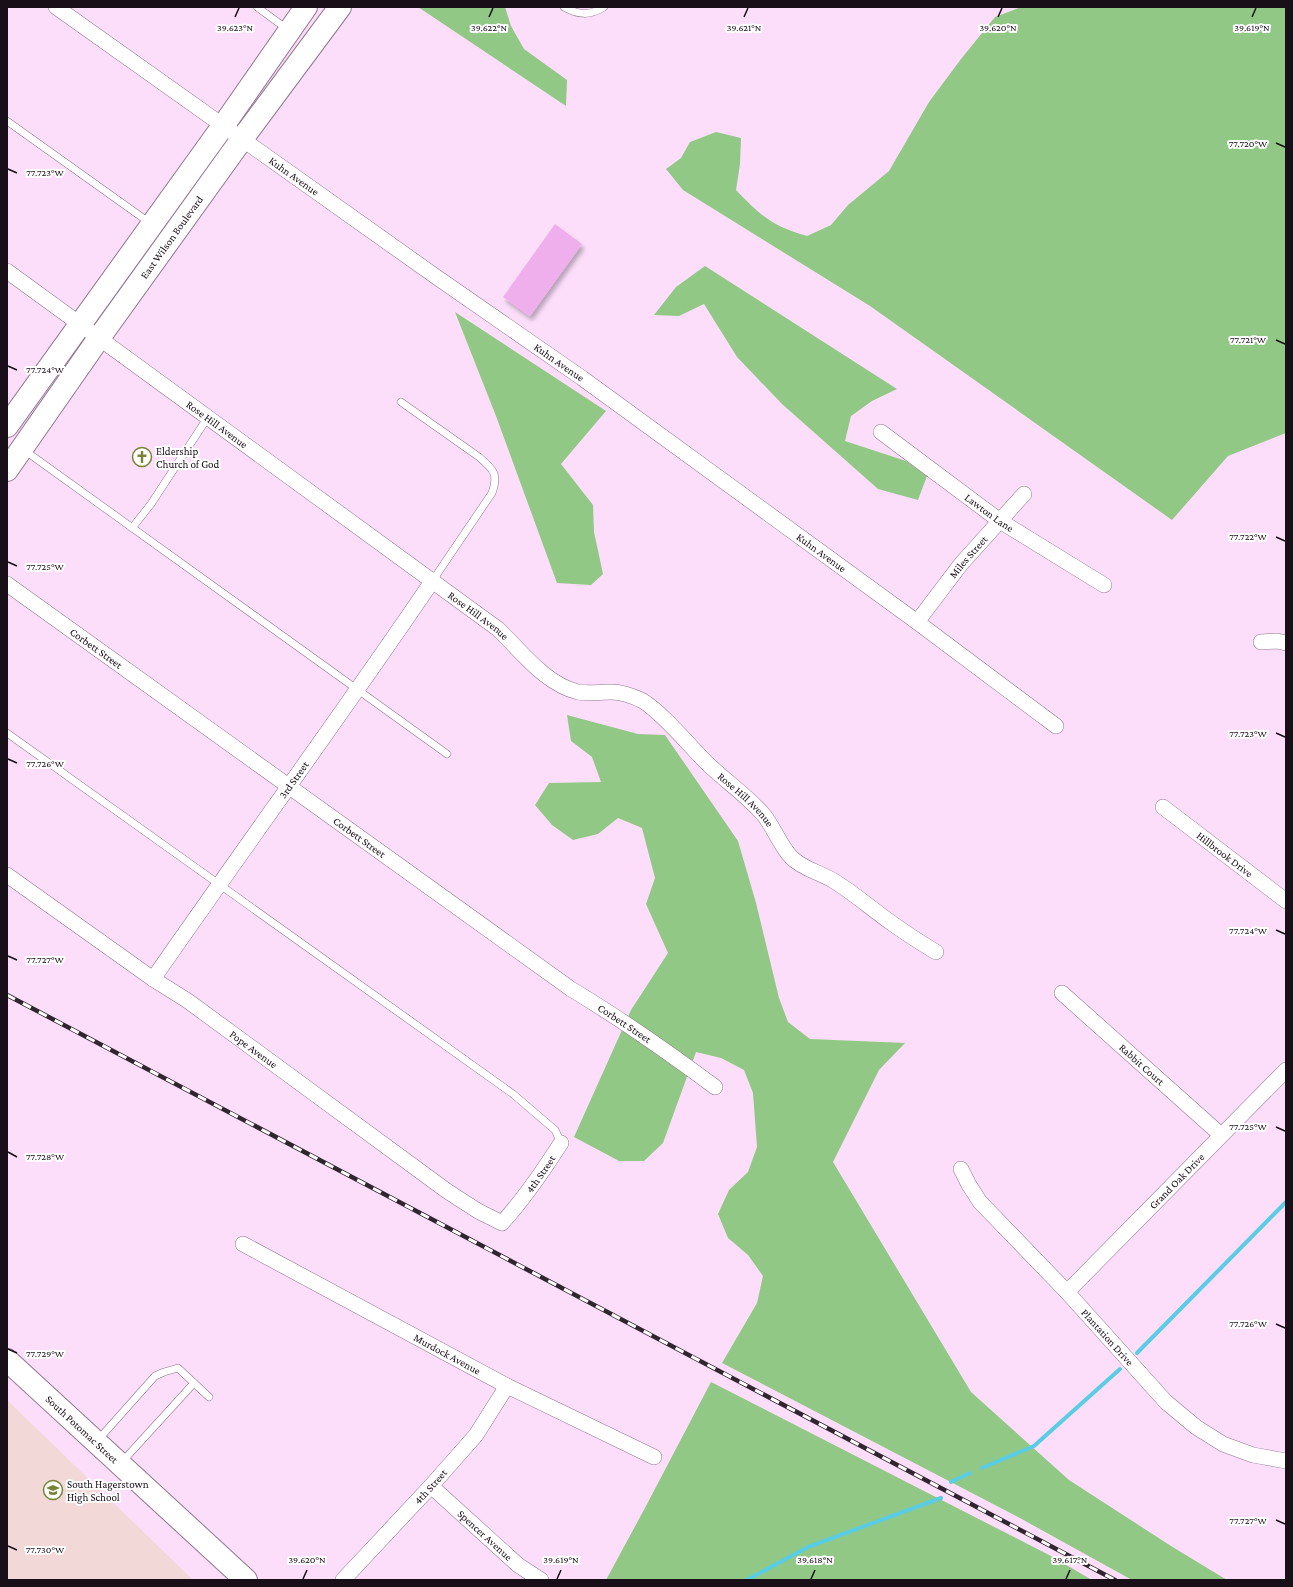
<svg xmlns="http://www.w3.org/2000/svg" width="1293" height="1587" viewBox="0 0 1293 1587" font-family="'Crimson Pro',serif">
	<style>
		.education { fill: #f3d8d8 }
		.forest { fill: #91c885 }
		.lines { fill: none; stroke-linecap: round; stroke-linejoin: round }
		.stream { stroke: #5acde5; stroke-width: 4 }
		.building { fill: #efafec; filter: url(#shadow) }
		.lane-casing { stroke: #91768f; stroke-width: 8 }
		.street-casing { stroke: #91768f; stroke-width: 16 }
		.primary-casing { stroke: #91768f; stroke-width: 24 }
		.lane { stroke: #fff; stroke-width: 7 }
		.street { stroke: #fff; stroke-width: 15 }
		.primary { stroke: #fff; stroke-width: 22 }
		.rail-casing { stroke: #312530; stroke-width: 4.5 }
		.rail { stroke: #fff; stroke-width: 3; stroke-dasharray: 9; stroke-linecap: butt }
		.ticks { fill: none; stroke: #190f18; stroke-width: 1.5 }
		.labels { text-anchor: middle; dominant-baseline: central; stroke-width: 4; stroke-linejoin: round; paint-order: stroke }
		.street-label { font-size: 11px; fill: #190f18; stroke: #fff }
		.poi-label { font-size: 11px; fill: #190f18; stroke: #fff; text-anchor: start }
		.ticks-label { font-size: 10px; text-anchor: middle; fill: #190f18; stroke: #fff; stroke-width: 4; stroke-linejoin: round; paint-order: stroke }
	</style>
	<defs>
		<filter id="shadow"><feDropShadow dx="2.5" dy="4.5" stdDeviation="2" flood-color="#0004"/></filter>
	</defs>
	<rect width="100%" height="100%" fill="#fcdefa"/>
	<!-- education -->
	<path class="education" d="M 7,1400 L 193,1580 L 7,1580 Z"/>
	<!-- forest -->
	<g class="forest">
		<path d="M 418,7 L 505,7 L 511,26 L 524,49 L 567,80 L 566,106 Z"/>
		<path d="M 1021,7 L 1286,7 L 1286,433 L 1228,456 L 1172,520 L 870,306 L 683,190 L 666,169 L 681,158 L 690,142 L 716,132 L 741,138 L 740,164 L 736,190 C 761,216 772,226 807,236 L 831,225 L 848,205 L 889,171 L 929,102 L 961,59 L 995,17 Z"/>
		<path d="M 705,266 L 897,389 L 872,401 L 851,416 L 845,441 L 906,461 L 927,476 L 918,500 L 878,489 L 782,404 L 737,357 L 704,304 L 679,316 L 654,315 L 676,287 Z"/>
		<path d="M 455,312 L 606,411 L 561,464 L 593,505 L 594,532 L 603,574 L 591,585 L 557,583 L 496,416 Z"/>
		<path d="M 567,715 L 638,734 L 665,735 L 738,841 L 756,903 L 779,998 L 788,1022 L 810,1039 L 905,1043 L 879,1070 L 833,1162 L 971,1392 L 1069,1480 L 1171,1546 L 1227,1580 L 1132,1580 L 1018,1517 L 722,1363 L 757,1303 L 763,1276 L 748,1255 L 728,1238 L 718,1214 L 729,1190 L 748,1172 L 757,1147 L 753,1093 L 744,1070 L 721,1058 L 696,1052 L 663,1143 L 644,1161 L 619,1161 L 574,1137 L 631,1010 L 668,953 L 646,904 L 655,878 L 642,828 L 618,818 L 598,834 L 573,840 L 552,825 L 535,805 L 549,783 L 601,782 L 592,757 L 571,741 Z"/>
		<path d="M 711,1382 L 1051,1556 L 1092,1580 L 606,1580 L 646,1506 Z"/>
	</g>
	<g class="lines">
		<!-- stream -->
		<g class="stream">
			<path d="M 1137,1353 L 1286,1202"/>
			<path d="M 982,1468 L 1034,1446 L 1120,1369"/>
			<path d="M 951,1482 L 970,1473"/>
			<path d="M 747,1580 L 808,1547 L 941,1498"/>
		</g>
	</g>
	<!-- building -->
	<path class="building" d="M 555,224 L 582,244 L 530,316 L 503,297 Z"/>
	<g class="lines">
		<!-- lane casing -->
		<g class="lane-casing">
			<g id="lane">
				<path d="M 257,7 L 287,29"/>
				<path d="M 564,7 C 578,15 590,16 604,7"/>
				<path d="M 7,121 L 150,223"/>
				<path d="M 401,402 L 479,457 C 493,469 499,474 492,493 L 433,580"/>
				<path d="M 24,450 L 447,754"/>
				<path d="M 132,528 L 151,504 L 208,417"/>
				<path d="M 7,733 L 513,1094 L 555,1130 L 561,1143"/>
				<path d="M 98,1440 L 155,1376 L 164,1372 L 178,1368 L 209,1397"/>
				<path d="M 121,1463 L 194,1383"/>
			</g>
		</g>
		<!-- street casing -->
		<g class="street-casing">
			<g id="street">
				<path id="s1" d="M 56,7 L 435,276 L 582,378 L 917,622 L 1056,726"/>
				<path id="s2" d="M 7,271 L 498,629 C 521,651 545,684 578,692 C 589,694 600,692 611,692 C 621,692 633,696 643,701 C 665,715 690,747 710,766 C 727,782 746,795 762,813 C 774,826 779,845 792,858 C 803,869 821,873 834,881 C 855,894 873,910 893,924 C 907,934 921,943 936,952"/>
				<path id="s3" d="M 881,432 L 1000,521 L 1104,585"/>
				<path id="s4" d="M 7,584 L 571,989 C 621,1019 668,1052 715,1087"/>
				<path id="s5" d="M 917,622 L 961,564 L 1024,494"/>
				<path d="M 1261,642 L 1277,641 L 1286,643"/>
				<path id="s6" d="M 1163,807 L 1286,901"/>
				<path id="s7" d="M 7,875 L 153,979 L 188,1001 L 447,1191 L 478,1211 L 502,1223 C 525,1198 543,1171 561,1143"/>
				<path id="s8" d="M 153,979 C 246,845 342,714 433,580"/>
				<path id="s9" d="M 1062,993 L 1221,1135"/>
				<path id="s10" d="M 961,1169 L 969,1185 L 980,1202 L 1067,1292 L 1166,1402 L 1196,1427 L 1223,1444 L 1253,1455 L 1286,1461"/>
				<path id="s11" d="M 243,1244 L 507,1386 L 654,1457"/>
				<path id="s12" d="M 1067,1292 L 1286,1070"/>
				<path id="s13" d="M 431,1486 L 518,1565 L 541,1580"/>
				<path id="s14" d="M 343,1580 L 431,1486 L 476,1435 L 507,1386"/>
			</g>
		</g>
		<!-- primary casing -->
		<g class="primary-casing">
			<g id="primary">
				<path d="M 7,426 L 223,126 L 306,7"/>
				<path id="s15" d="M 7,470 L 99,338 L 242,139 L 340,7"/>
				<path id="s16" d="M 7,1360 L 246,1580"/>
			</g>
		</g>
		<!-- lane -->
		<use href="#lane" class="lane"/>
		<!-- street -->
		<use href="#street" class="street"/>
		<!-- primary -->
		<use href="#primary" class="primary"/>
		<!-- rail casing -->
		<g class="rail-casing">
			<path id="rail" d="M 7,995 L 1115,1580"/>
		</g>
		<!-- rail -->
		<use href="#rail" class="rail"/>
	</g>
	<!-- ticks -->
	<path class="ticks" d="M 235,17 L 239,8M 489,17 L 493,8M 744,17 L 748,8M 998,17 L 1002,8M 1252,17 L 1256,8M 1276,143 L 1285,147M 8,169 L 17,173M 1276,340 L 1285,344M 8,366 L 17,370M 1276,537 L 1285,541M 8,562 L 17,566M 1276,733 L 1285,737M 8,759 L 17,763M 1276,930 L 1285,934M 8,956 L 17,960M 1276,1127 L 1285,1131M 8,1152 L 17,1157M 1276,1324 L 1285,1328M 8,1349 L 17,1353M 1276,1520 L 1285,1524M 8,1546 L 17,1550M 303,1579 L 307,1570M 557,1579 L 561,1570M 811,1579 L 815,1570M 1066,1579 L 1070,1570"/>
	<!-- icons -->
	<defs>
		<g id="church-ring" transform="scale(1)"><circle r="9.5" fill="#fff" stroke="#768533" stroke-width="1.5"/><path d="M-1.2-6h2.4v3.5h3.3v2.4h-3.3V6h-2.4V-.1h-3.3v-2.4h3.3Z" fill="#768533"/></g>
		<g id="school-ring" transform="scale(1)"><circle r="9.5" fill="#fff" stroke="#768533" stroke-width="1.5"/><path d="M0-5L7-2L0 1L-7-2ZM-4 1L0 2.5L4 1V4Q0 6-4 4Z" fill="#768533"/></g>
	</defs>
	<g fill-rule="evenodd">
		<use href="#church-ring" x="142" y="457"/>
		<use href="#school-ring" x="53" y="1490"/>
	</g>
	<g class="labels">
		<!-- street labels -->
		<g class="street-label">
			<text stroke="none"><textPath href="#s1" startOffset="292">Kuhn Avenue</textPath></text>
			<text stroke="none"><textPath href="#s15" startOffset="285">East Wilson Boulevard</textPath></text>
			<text stroke="none"><textPath href="#s1" startOffset="616">Kuhn Avenue</textPath></text>
			<text stroke="none"><textPath href="#s2" startOffset="260">Rose Hill Avenue</textPath></text>
			<text stroke="none"><textPath href="#s3" startOffset="135">Lawton Lane</textPath></text>
			<text stroke="none"><textPath href="#s1" startOffset="940">Kuhn Avenue</textPath></text>
			<text stroke="none"><textPath href="#s5" startOffset="83">Miles Street</textPath></text>
			<text stroke="none"><textPath href="#s2" startOffset="584">Rose Hill Avenue</textPath></text>
			<text stroke="none"><textPath href="#s4" startOffset="110">Corbett Street</textPath></text>
			<text stroke="none"><textPath href="#s8" startOffset="244">3rd Street</textPath></text>
			<text stroke="none"><textPath href="#s2" startOffset="920">Rose Hill Avenue</textPath></text>
			<text stroke="none"><textPath href="#s4" startOffset="434">Corbett Street</textPath></text>
			<text stroke="none"><textPath href="#s6" startOffset="78">Hillbrook Drive</textPath></text>
			<text stroke="none"><textPath href="#s4" startOffset="758">Corbett Street</textPath></text>
			<text stroke="none"><textPath href="#s7" startOffset="302">Pope Avenue</textPath></text>
			<text stroke="none"><textPath href="#s9" startOffset="107">Rabbit Court</textPath></text>
			<text stroke="none"><textPath href="#s7" startOffset="668">4th Street</textPath></text>
			<text stroke="none"><textPath href="#s12" startOffset="156">Grand Oak Drive</textPath></text>
			<text stroke="none"><textPath href="#s10" startOffset="224">Plantation Drive</textPath></text>
			<text stroke="none"><textPath href="#s11" startOffset="232">Murdock Avenue</textPath></text>
			<text stroke="none"><textPath href="#s16" startOffset="102">South Potomac Street</textPath></text>
			<text stroke="none"><textPath href="#s14" startOffset="128">4th Street</textPath></text>
			<text stroke="none"><textPath href="#s13" startOffset="73">Spencer Avenue</textPath></text>
		</g>
		<!-- poi labels -->
		<g class="poi-label">
			<text x="156" y="451">Eldership<tspan x="156" dy="13">Church of God</tspan></text>
			<text x="67" y="1484">South Hagerstown<tspan x="67" dy="13">High School</tspan></text>
		</g>
	</g>
	<g class="ticks-label">
		<text x="235" y="31">39.623°N</text>
		<text x="489" y="31">39.622°N</text>
		<text x="744" y="31">39.621°N</text>
		<text x="998" y="31">39.620°N</text>
		<text x="1252" y="31">39.619°N</text>
		<text x="1248" y="147">77.720°W</text>
		<text x="45" y="176">77.723°W</text>
		<text x="1248" y="343">77.721°W</text>
		<text x="45" y="373">77.724°W</text>
		<text x="1248" y="540">77.722°W</text>
		<text x="45" y="570">77.725°W</text>
		<text x="1248" y="737">77.723°W</text>
		<text x="45" y="767">77.726°W</text>
		<text x="1248" y="934">77.724°W</text>
		<text x="45" y="963">77.727°W</text>
		<text x="1248" y="1130">77.725°W</text>
		<text x="45" y="1160">77.728°W</text>
		<text x="1248" y="1327">77.726°W</text>
		<text x="45" y="1357">77.729°W</text>
		<text x="1248" y="1524">77.727°W</text>
		<text x="45" y="1553">77.730°W</text>
		<text x="307" y="1563">39.620°N</text>
		<text x="561" y="1563">39.619°N</text>
		<text x="815" y="1563">39.618°N</text>
		<text x="1070" y="1563">39.617°N</text>
	</g>
	<!-- border -->
	<rect width="1293" height="1587" fill="none" stroke="#190f18" stroke-width="16"/>
</svg>
